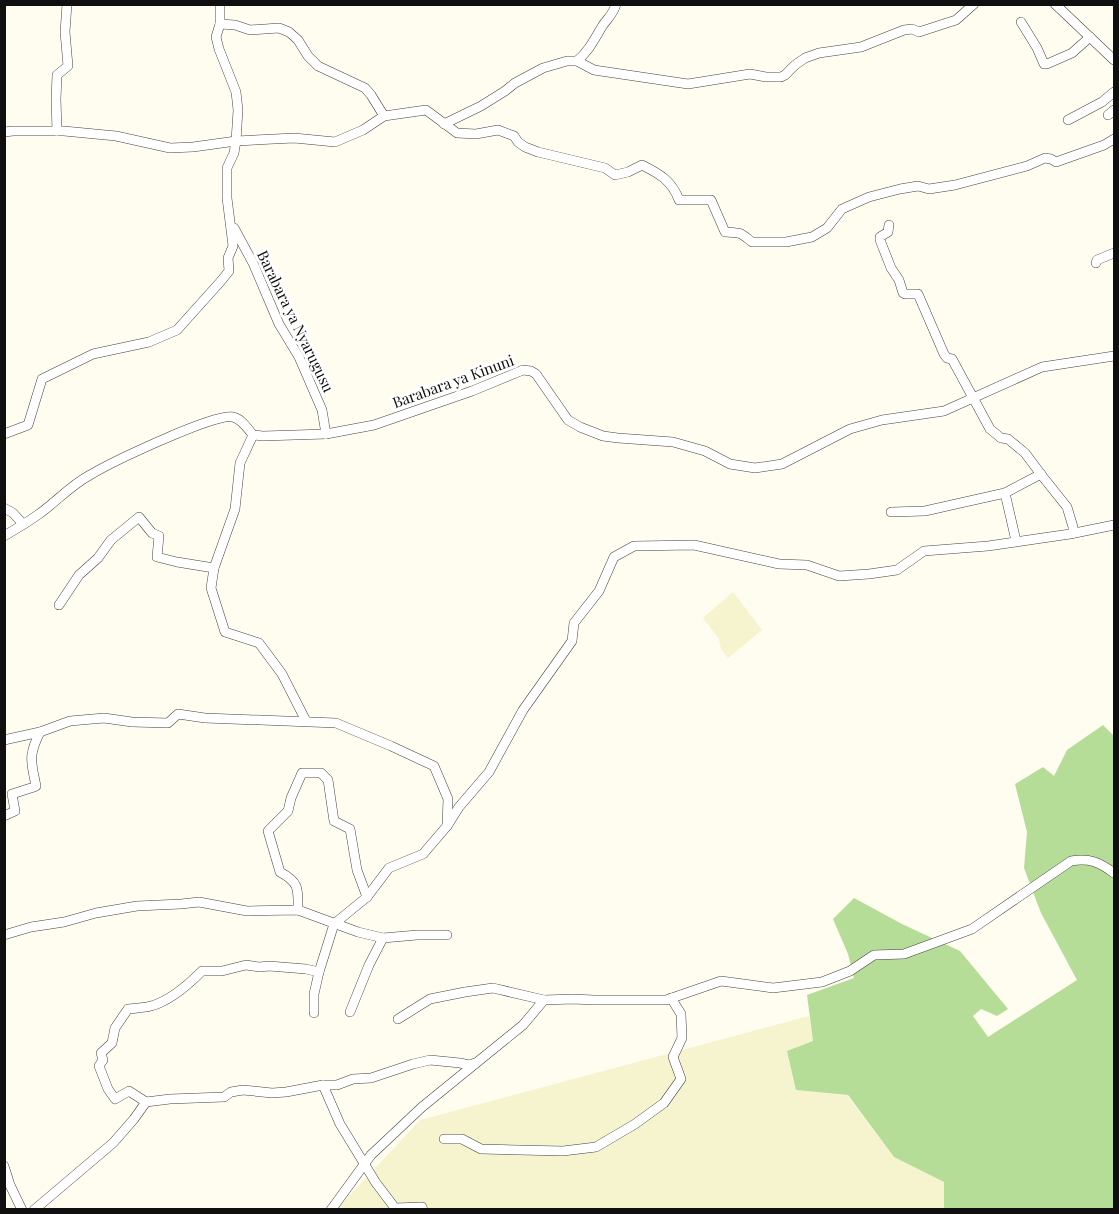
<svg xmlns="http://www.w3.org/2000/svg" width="1119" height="1214" viewBox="0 0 1119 1214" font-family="'Playfair Display',serif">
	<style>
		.farmland { fill: #f6f4cf }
		.forest { fill: #b5dd97 }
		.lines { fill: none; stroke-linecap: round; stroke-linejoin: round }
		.minor-casing { stroke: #424242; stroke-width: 10 }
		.minor { stroke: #fff; stroke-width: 9 }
		.labels { text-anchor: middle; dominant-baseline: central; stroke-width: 6; stroke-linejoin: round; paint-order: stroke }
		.street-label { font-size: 15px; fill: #0f0f0f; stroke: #fff }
	</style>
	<rect width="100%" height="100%" fill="#fffcf0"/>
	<!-- farmland -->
	<g class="farmland">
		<path d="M 733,592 L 762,630 L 728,658 L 721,649 L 719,639 L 703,618 Z"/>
		<path d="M 809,1016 L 813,1041 L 796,1090 L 847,1095 L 894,1157 L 945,1182 L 944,1210 L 336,1210 L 420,1120 Z"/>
	</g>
	<!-- forest -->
	<path class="forest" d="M 1103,725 L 1114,736 L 1114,1209 L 944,1209 L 944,1182 L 894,1157 L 848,1095 L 796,1090 L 787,1051 L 813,1041 L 807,995 L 854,978 L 848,954 L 833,919 L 854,898 L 902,924 L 960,951 L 1008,1009 L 997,1016 L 981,1009 L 973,1016 L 988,1037 L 1077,980 L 1041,913 L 1024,868 L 1027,832 L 1015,784 L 1043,767 L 1054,776 L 1067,750 Z"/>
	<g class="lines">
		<!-- minor casing -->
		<g class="minor-casing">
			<g id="minor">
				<path d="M 1055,4 L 1114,60"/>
				<path d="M 1021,22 L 1037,48 L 1044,64 L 1047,64 L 1072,53 L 1090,37"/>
				<path d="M 220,24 L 235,25 L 250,30 L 279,28 L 289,32 L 298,40 L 308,56 L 318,66 L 365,88 L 371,95 L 384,116"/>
				<path d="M 577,61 C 589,51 595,38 603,25 C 608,18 614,13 616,4"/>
				<path d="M 1108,115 L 1114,110"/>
				<path d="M 1068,120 L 1102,102 L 1114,92"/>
				<path d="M 444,124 L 481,106 L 505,91 L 515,83 L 543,68 L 567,61 L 577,61 L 594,70 L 688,84 L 750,74 L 766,77 L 781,77 L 785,75 L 795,65 L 805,58 L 819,53 L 861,47 L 904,30 L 912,29 L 919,32 L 922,31 L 956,20 L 974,4"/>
				<path d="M 57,131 L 56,99 L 57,75 L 68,66 L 65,32 L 67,4"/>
				<path d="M 4,132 L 13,131 L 64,131 L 116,136 L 170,148 L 193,147 L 236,141 L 294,138 L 335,142 L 363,130 L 384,116 L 426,110 L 457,133 L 476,134 L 498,130 L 514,136 L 518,142 L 525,147 L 538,152 L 605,168 L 615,175 L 628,172 L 642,165 C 660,174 672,181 679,200 L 711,200 L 725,232 C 742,233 739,232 752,242 L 786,242 L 812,237 L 827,228 L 842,209 L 869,197 L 900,189 L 918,186 L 929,189 L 955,185 L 1027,166 L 1045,158 L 1051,159 L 1056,162 L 1104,145 L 1114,139"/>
				<path d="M 889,225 L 888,232 L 880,237 L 880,240 L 891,268 L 899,280 L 903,293 L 905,294 L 918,294 L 944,354 L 947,358 L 952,359 L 990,429 L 1001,438 L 1008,439 L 1025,453 L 1043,477 L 1067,507 L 1073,527 L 1073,533"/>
				<path d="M 234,228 L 253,263 L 279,324 L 299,357 L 322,410 L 326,434"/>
				<path d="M 1096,263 L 1097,260 L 1114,253"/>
				<path d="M 4,434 L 28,425 L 42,379 L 93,354 L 149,342 L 177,330 L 221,281 L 229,271 L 228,258 L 233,246 L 227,198 L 227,168 L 234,153 L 236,141 L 238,110 L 236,92 L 219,49 L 216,37 L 220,24 L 220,4"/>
				<path d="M 253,435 L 240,463 L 235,509 L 214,568 L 211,588 L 225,632 L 259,643 L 282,674 L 306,721"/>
				<path d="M 1005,493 L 1016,541"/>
				<path d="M 4,508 L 13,513 L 23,524"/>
				<path d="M 891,512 L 925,511 L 1005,493 L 1041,474"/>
				<path d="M 4,536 C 16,529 28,522 39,514 C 56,502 71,485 90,475 C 110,463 214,413 233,417 C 242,419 247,428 253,435 L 263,436 L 326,434 L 374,425 L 472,391 L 523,370 L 531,371 L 536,374 L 568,420 L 580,427 L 603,436 L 618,438 L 673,442 L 705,451 L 730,464 L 755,468 L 782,464 L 850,429 L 882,420 L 944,411 L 1042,367 L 1114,356"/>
				<path d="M 59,605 L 79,575 L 98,558 L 111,540 L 139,517 L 152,533 L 159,536 L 157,557 L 177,562 L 214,568"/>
				<path d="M 4,740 L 40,732 L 70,721 L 104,718 L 132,722 L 168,723 L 178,714 L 205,718 L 336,723 L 391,746 L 434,766 L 448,799 L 447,826 L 423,854 L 389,868 L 367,897 L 334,924 L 319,972 L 314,994 L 314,1013"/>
				<path d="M 4,816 L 15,811 L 12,794 L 34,787 L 36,786 C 31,761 28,756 40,732"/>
				<path d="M 447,826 L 459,807 L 489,772 L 523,710 L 572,641 L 574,623 L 599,591 L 614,557 L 634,546 L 694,545 L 779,564 L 807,565 L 839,576 L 869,574 L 897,570 L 924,551 L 988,546 L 1070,534 L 1114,525"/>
				<path d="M 298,910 C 298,889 300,883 280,872 L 268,831 L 288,811 L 291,798 L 302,773 L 321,773 L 328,780 L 334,821 L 350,829 L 357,870 L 367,897"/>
				<path d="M 4,935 L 31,927 L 64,922 L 96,913 L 137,906 L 181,904 L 199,902 L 247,911 L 298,910 L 358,932 L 383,938 L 417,935 L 447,935"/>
				<path d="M 350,1012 L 369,965 L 383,938"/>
				<path d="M 398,1019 L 430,999 L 465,992 L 493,988 L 544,1000"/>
				<path d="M 323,1085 L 337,1085 L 353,1079 L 371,1078 L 413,1064 L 430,1060 L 460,1063 L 469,1065 L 475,1063"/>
				<path d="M 146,1102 L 170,1099 L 224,1097 L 231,1092 L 243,1090 L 272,1093 L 286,1092 L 323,1085 L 340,1124 L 376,1183 L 395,1208 L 422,1207 L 423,1210"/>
				<path d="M 444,1139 L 462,1139 L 481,1149 L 563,1151 L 596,1147 L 635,1124 L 664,1103 L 681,1079 L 673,1057 L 682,1038 L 681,1014 L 671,998"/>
				<path d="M 4,1166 L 10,1185 L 22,1210"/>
				<path d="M 34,1210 L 113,1143 L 134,1119 L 146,1102 L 129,1091 L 115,1099 L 108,1089 L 99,1066 L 103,1060 L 101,1053 L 112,1043 L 115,1028 L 128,1009 C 135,1008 144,1008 151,1006 C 170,1001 189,984 202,971 L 222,971 L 246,965 L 259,967 L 269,966 L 306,969 L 319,972"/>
				<path d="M 331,1210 L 371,1155 L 422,1107 L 523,1025 L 544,1000 L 573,999 L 594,1000 L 666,1000 L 721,981 L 773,988 L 822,982 L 850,971 L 874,955 L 904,954 L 972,929 L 1071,861 C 1090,858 1099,862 1114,873"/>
			</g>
		</g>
		<!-- minor -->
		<use href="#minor" class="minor"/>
	</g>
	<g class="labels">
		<!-- street labels -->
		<g class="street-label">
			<text transform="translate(296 321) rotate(64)">Barabara ya Nyarugusu</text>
			<text transform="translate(453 381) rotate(-20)">Barabara ya Kinuni</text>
		</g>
	</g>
	<!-- border -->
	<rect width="1119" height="1214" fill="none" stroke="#0f0f0f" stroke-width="12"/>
</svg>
